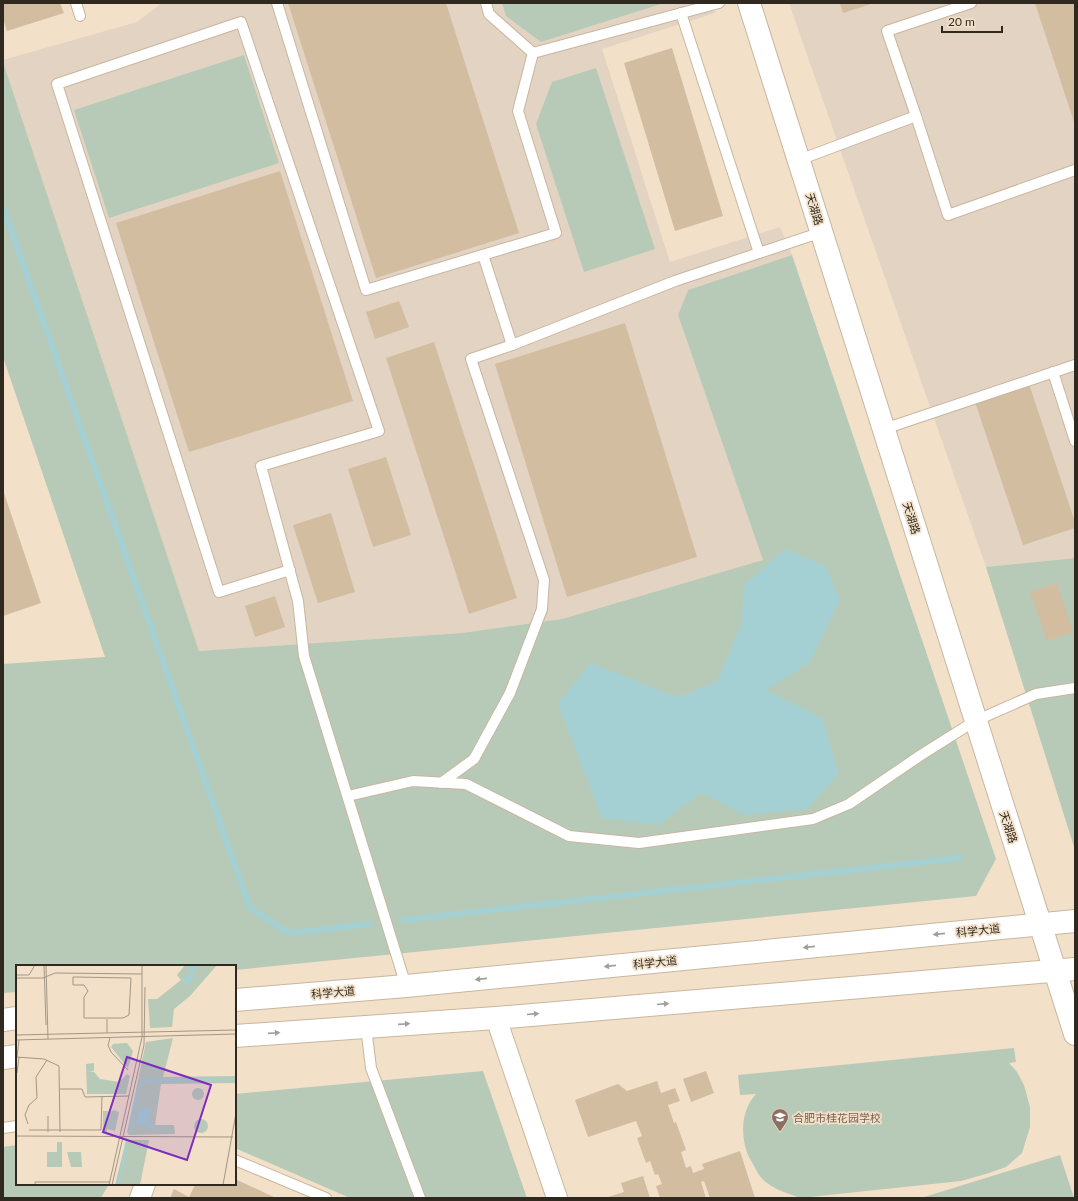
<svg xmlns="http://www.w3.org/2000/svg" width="1078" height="1201" viewBox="0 0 1078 1201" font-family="Lato,'Noto Sans SC',sans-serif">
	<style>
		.industrial { fill: #e3d3c2 }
		.green { fill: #b7cab7 }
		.water { fill: #a5d0d3 }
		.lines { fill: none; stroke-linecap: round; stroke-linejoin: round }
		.stream { stroke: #a5d0d3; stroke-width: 6 }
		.building { fill: #d2bda1 }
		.service-casing { stroke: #c8b69f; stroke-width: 12 }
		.minor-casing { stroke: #c8b69f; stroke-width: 22 }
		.tertiary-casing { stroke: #c8b69f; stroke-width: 24 }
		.primary-casing { stroke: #c8b69f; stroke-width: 24 }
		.service { stroke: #fff; stroke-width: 10 }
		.minor { stroke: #fff; stroke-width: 20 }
		.tertiary { stroke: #fff; stroke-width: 22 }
		.primary { stroke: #fff; stroke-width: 22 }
		.oneway { fill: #a29f9b }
		.labels { text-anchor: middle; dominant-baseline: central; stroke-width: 3.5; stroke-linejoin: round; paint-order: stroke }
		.street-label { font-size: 11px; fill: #302920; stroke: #f2e0c8 }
		.education-label { font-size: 11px; fill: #785e54; stroke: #f2e0c8; text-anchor: start }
		.inset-river { fill: none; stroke: #a5d0d3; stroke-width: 2 }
		.inset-road { fill: none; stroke: #a49785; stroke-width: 1 }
		.view { fill: #7b2cbf; fill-opacity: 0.15; stroke: #7b2cbf; stroke-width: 2 }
		.inset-edge { fill: none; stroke: #302920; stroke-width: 2 }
	</style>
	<rect width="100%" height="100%" fill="#f2e0c8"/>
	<!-- industrial -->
	<g class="industrial">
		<path d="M 162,3 L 712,3 L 715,13 L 602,49 L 670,262 L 780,227 L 792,255 L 688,290 L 678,315 L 764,560 L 562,619 L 462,633 L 199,651 L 3,62 L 3,60 L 137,22 Z"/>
		<path d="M 789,3 L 1075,3 L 1075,558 L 986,567 Z"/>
	</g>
	<!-- green -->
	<g class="green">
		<path d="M 502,3 L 664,3 L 541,42 L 506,16 Z"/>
		<path d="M 244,55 L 279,163 L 109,218 L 74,110 Z"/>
		<path d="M 3,62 L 199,651 L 462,633 L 562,619 L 763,560 L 678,315 L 688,290 L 792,255 L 996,859 L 976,896 L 235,970 L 235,966 L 17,966 L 17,992 L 3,993 L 3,664 L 105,657 L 3,357 Z"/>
		<path d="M 596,68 L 655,249 L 584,272 L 536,124 L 552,82 Z"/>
		<path d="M 1075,558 L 1075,850 L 986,567 Z"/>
		<path d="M 1014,1048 L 1016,1062 L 1009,1063 L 1017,1072 L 1024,1085 L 1030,1107 L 1030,1127 L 1022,1153 L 1006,1167 L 989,1173 L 961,1181 L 800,1198 C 788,1193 778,1191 767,1183 C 761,1179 757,1172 754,1166 C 752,1161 748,1157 747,1152 C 740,1133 742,1109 756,1094 L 740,1095 L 738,1075 Z"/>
		<path d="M 483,1071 L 527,1198 L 350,1198 L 235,1148 L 235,1094 Z"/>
		<path d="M 17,1145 L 17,1184 L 109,1184 L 101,1198 L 3,1198 L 3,1147 Z"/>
		<path d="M 1060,1155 L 1074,1198 L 921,1198 Z"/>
	</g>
	<!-- water -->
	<path class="water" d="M 785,549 L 825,566 L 840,600 L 809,663 L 766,690 L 822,718 L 839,774 L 807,809 L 745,815 L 701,793 L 658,825 L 602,818 L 558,703 L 591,663 L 677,697 L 717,682 L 742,622 L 744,585 Z"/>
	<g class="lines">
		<!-- stream -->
		<g class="stream">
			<path d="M 3,207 L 250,908 L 289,933 L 370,924"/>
			<path d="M 403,920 L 960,858"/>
		</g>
	</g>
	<!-- building -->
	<g class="building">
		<path d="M 3,3 L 60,3 L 64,13 L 7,31 L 3,19 Z"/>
		<path d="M 288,3 L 446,3 L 519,233 L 376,278 Z"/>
		<path d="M 840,3 L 874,3 L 843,13 Z"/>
		<path d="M 1035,3 L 1075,3 L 1075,125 Z"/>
		<path d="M 672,48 L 723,216 L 675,231 L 624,63 Z"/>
		<path d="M 280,171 L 353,401 L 189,452 L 116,223 Z"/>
		<path d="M 399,301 L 409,327 L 375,339 L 366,312 Z"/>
		<path d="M 625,323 L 697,557 L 567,597 L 495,364 Z"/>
		<path d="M 434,342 L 517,598 L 469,614 L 386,358 Z"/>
		<path d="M 1029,384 L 1075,522 L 1075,528 L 1023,545 L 975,402 Z"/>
		<path d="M 386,457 L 411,535 L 373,547 L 348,469 Z"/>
		<path d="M 3,490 L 41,603 L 3,616 Z"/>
		<path d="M 331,513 L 355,592 L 318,603 L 293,525 Z"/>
		<path d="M 1057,583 L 1073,632 L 1047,641 L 1030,592 Z"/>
		<path d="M 275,596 L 285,627 L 255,637 L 245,606 Z"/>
		<path d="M 706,1071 L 714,1093 L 691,1102 L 683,1079 Z"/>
		<path d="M 657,1081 L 661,1093 L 675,1088 L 680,1101 L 668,1105 L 674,1123 L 676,1122 L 686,1150 L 681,1152 L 686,1168 L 691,1166 L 693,1173 L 704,1169 L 702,1164 L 740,1151 L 755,1198 L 710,1198 L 704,1181 L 701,1182 L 706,1198 L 660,1198 L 656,1186 L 662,1184 L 658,1174 L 655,1175 L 650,1161 L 646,1163 L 637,1138 L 642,1136 L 636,1121 L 588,1137 L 575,1100 L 618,1084 L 627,1091 Z"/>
		<path d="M 643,1176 L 650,1198 L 605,1198 L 624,1192 L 621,1183 Z"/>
		<path d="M 235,1179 L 276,1198 L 170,1198 L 174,1189 L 189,1197 L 195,1185 L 235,1184 Z"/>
	</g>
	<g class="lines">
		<!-- service casing -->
		<g class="service-casing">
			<g id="service">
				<path d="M 76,3 L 80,16"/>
				<path d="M 277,3 L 366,290 L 556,233 L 518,111 L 533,53"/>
				<path d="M 486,3 L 489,14 L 533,53"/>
				<path d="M 681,13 L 759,253"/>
				<path d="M 533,53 L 719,3"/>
				<path d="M 916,116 L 887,31 L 971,3"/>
				<path d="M 799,160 L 916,116 L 948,215 L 1075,170"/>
				<path d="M 483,255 L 512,345"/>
				<path d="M 1053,372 L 1075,441"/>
				<path d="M 884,429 L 1075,365"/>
				<path d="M 290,570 L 219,592 L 57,84 L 241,22 L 379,431 L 261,466 L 298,601 L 304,656 L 406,986"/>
				<path d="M 441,783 L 474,759 L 510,693 L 542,609 L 544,580 L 471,359 L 512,345 L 675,281 L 822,232"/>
				<path d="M 348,796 L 413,781 L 466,784 L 569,836 L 639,843 L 813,819 L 849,804 L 921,755 L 975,721 L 1036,694 L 1075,688"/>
				<path d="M 366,1027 L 371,1068 L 420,1198"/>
				<path d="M 3,1128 L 17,1126"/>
				<path d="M 235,1160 L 326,1198"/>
			</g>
		</g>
		<!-- minor casing -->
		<g class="minor-casing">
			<g id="minor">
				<path d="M 496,1018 L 557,1198"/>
				<path d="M 140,1198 L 145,1184"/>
			</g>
		</g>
		<!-- tertiary casing -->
		<g class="tertiary-casing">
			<path id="tertiary" d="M 749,3 L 1075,1034"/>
		</g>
		<!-- primary casing -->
		<g class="primary-casing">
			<g id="primary">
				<path d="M 235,1000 L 406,986 L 1075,921"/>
				<path d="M 3,1020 L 17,1018"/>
				<path d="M 235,1036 L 496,1018 L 1075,969"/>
				<path d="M 3,1058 L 17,1056"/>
			</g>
		</g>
		<!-- service -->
		<use href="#service" class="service"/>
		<!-- minor -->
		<use href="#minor" class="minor"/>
		<!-- tertiary -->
		<use href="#tertiary" class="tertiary"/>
		<!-- primary -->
		<use href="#primary" class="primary"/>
	</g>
	<!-- one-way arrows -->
	<defs><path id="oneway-solid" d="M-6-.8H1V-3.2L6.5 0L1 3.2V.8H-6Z"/></defs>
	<g class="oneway">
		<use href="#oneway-solid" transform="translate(939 934) rotate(174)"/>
		<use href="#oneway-solid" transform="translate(809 947) rotate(174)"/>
		<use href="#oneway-solid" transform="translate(610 966) rotate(174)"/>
		<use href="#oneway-solid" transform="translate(481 979) rotate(174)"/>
		<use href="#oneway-solid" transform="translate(663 1004) rotate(-5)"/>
		<use href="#oneway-solid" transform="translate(533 1014) rotate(-5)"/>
		<use href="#oneway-solid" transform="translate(404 1024) rotate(-4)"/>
		<use href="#oneway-solid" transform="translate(274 1033) rotate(-4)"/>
	</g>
	<!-- icons -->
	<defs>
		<g id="school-pin" transform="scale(0.9)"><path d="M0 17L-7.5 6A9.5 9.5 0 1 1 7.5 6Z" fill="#8d6e63" stroke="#f2e0c8"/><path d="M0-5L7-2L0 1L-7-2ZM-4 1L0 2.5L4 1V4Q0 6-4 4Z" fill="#fff"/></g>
	</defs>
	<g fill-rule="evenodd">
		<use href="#school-pin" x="780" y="1117"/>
	</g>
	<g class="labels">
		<!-- street labels -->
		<g class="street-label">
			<text transform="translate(815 209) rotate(73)">天湖路</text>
			<text transform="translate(912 518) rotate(73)">天湖路</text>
			<text transform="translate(1009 827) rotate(72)">天湖路</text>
			<text transform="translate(978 930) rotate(-6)">科学大道</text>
			<text transform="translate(655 962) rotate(-6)">科学大道</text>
			<text transform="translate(333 992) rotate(-5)">科学大道</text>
		</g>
		<!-- education labels -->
		<g class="education-label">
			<text x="793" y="1117">合肥市桂花园学校</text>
		</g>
	</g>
	<!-- overview -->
	<g transform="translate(16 965)">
		<rect width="220" height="220" fill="#f2e0c8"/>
		<path d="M 169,0 L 201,0 L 174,31 L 158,44 L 156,62 L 134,63 L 132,34 L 141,34 L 165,15 L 161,10 ZM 157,73 L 147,112 L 220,111 L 220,118 L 145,119 L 139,160 L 158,160 L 159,169 L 113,170 L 111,167 L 130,77 ZM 111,78 L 117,86 L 112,103 L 95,82 L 97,79 ZM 78,98 L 78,106 L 72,107 L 78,107 L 84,114 L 103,117 L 111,109 L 114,111 L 110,129 L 71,129 L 70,99 ZM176 129a6 6 0 1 1 12 0a6 6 0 1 1-12 0ZM 98,145 L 103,147 L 99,166 L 91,164 L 91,167 L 87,167 L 87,146 L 92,146 L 91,159 L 93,148 ZM178 161a7 7 0 1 1 14 0a7 7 0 1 1-14 0ZM 110,175 L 133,175 L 124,220 L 99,220 ZM 41,177 L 46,177 L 46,202 L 31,202 L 31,187 L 41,187 ZM 51,187 L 65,187 L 66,202 L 55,202 Z" fill="#b7cab7"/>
		<path d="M 171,0 L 181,0 L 177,7 L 178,15 L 169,20 L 166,15 L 175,10 ZM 133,142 L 135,146 L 131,154 L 139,162 L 134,164 L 130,158 L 126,161 L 120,157 L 124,143 Z" fill="#a5d0d3"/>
		<path class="inset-river" d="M 122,124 L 126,116 L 220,114M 114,167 L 122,127M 102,220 L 111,177"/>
		<path class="inset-road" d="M 28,0 L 30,60M 30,0 L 32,74M 0,10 L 13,10 L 19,0M 57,12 L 115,13 L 113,50 L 107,53 L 68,53 L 68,32 L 72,26 L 68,20 L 57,20 ZM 0,13 L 27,13 L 39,8 L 126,9M 91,54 L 91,68M 0,70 L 220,65M 94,73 L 92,80 L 95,87 L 112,105M 0,75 L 220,69M 0,92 L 28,94 L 43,101 L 44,167M 1,92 L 3,75M 1,108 L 3,92M 44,124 L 66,124 L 69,132 L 113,131M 12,159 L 9,150 L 13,140 L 21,133 L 20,112 L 31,95M 13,165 L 85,165 L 86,131M 32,167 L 32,151M 0,171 L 217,172M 19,220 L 19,217 L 94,217M 93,220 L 126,72 L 126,0M 96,220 L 128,80 L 129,22M 207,220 L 220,148"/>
		<path class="view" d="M 111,92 L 195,120 L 171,195 L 87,167 Z"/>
		<rect width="220" height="220" class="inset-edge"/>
	</g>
	<!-- border -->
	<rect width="1078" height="1201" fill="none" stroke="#302920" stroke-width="8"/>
	<!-- scale -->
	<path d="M942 26v6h60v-6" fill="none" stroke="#302920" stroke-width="2"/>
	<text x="948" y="26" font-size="12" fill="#302920" stroke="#f2e0c8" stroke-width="3" paint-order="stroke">20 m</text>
</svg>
